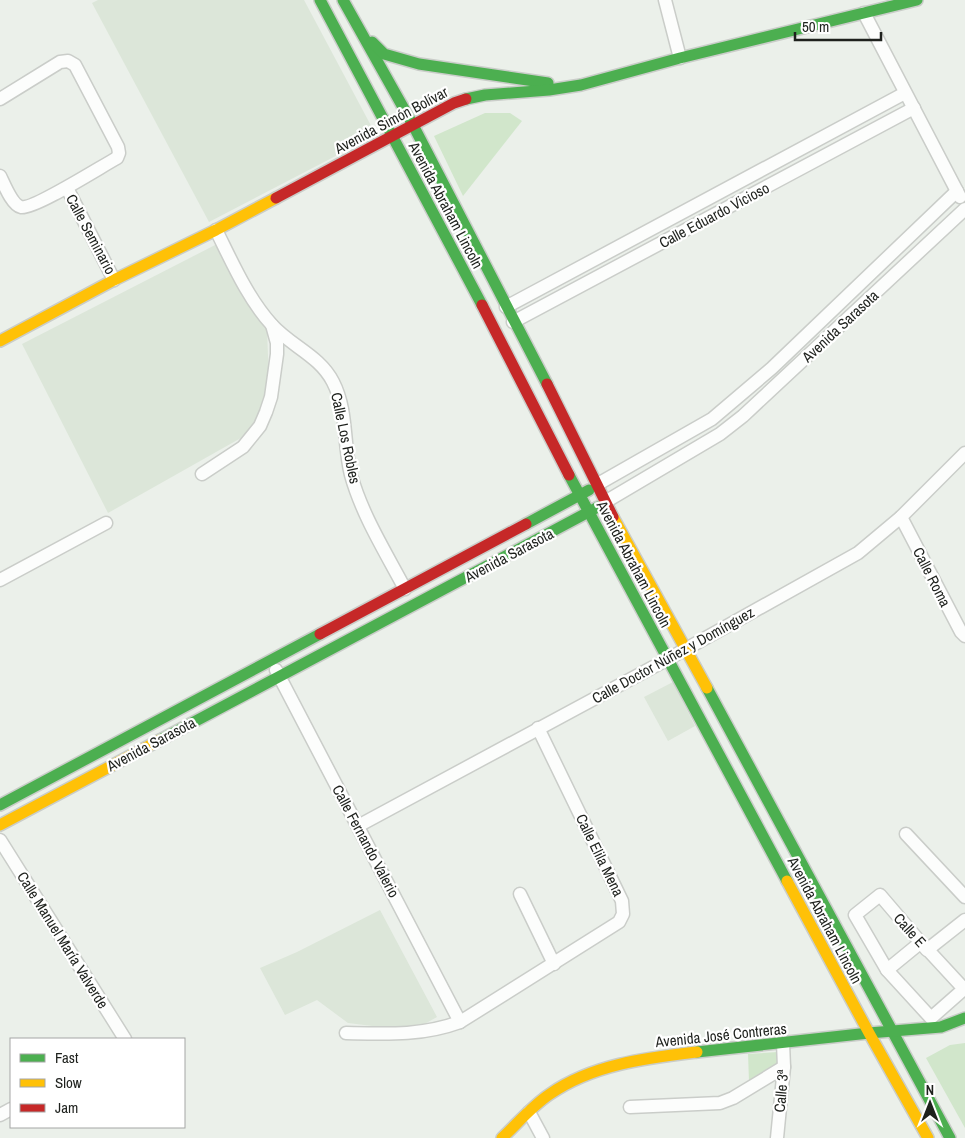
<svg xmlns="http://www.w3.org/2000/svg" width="965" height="1138" viewBox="0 0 965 1138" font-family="'Archivo Narrow',sans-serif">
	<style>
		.built { fill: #dce6d9 }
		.green { fill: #d1e6cb }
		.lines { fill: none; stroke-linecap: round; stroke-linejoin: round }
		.street-casing { stroke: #cacdc9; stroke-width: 15 }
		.fast-casing { stroke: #cacdc9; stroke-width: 14 }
		.slow-casing { stroke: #cacdc9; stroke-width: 14 }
		.jam-casing { stroke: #cacdc9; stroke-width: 14 }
		.street { stroke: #fcfdfc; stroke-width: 12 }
		.fast { stroke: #4caf50; stroke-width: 11 }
		.slow { stroke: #ffc107; stroke-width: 11 }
		.jam { stroke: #c62828; stroke-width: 11 }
		.labels { text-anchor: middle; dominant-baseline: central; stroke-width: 4.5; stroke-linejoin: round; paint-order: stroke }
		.street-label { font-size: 15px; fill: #1e211d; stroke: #fff }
	</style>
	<rect width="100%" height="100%" fill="#ebf0ea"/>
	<!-- built -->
	<g class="built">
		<path d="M 98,0 L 304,0 L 376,135 L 209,222 L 92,3 Z"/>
		<path d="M 219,243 L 267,329 L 269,382 L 262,414 L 248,434 L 108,513 L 22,344 Z"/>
		<path d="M 673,682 L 695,726 L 668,741 L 644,697 Z"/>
		<path d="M 380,910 L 437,1017 L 419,1027 L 388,1028 L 348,1023 L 317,1000 L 285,1015 L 260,968 L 297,952 Z"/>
	</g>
	<!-- green -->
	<g class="green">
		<path d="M 485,113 L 510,113 L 522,121 L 463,196 L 434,136 Z"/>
		<path d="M 965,1043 L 965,1128 L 926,1058 L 950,1045 Z"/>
		<path d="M 778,1052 L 780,1064 L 749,1081 L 748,1054 Z"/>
	</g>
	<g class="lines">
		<!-- street casing -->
		<g class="street-casing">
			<g id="street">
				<path d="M 665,0 L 680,58"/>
				<path d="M 864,13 L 960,197"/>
				<path d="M 0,99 L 60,62 L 68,61 L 75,65 L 118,147 L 119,153 L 117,158 C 102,166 33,210 21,207 C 12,205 4,184 0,176"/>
				<path d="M 67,188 L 114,280"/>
				<path d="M 216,230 C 232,262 248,299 272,325 C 291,346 320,356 333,382 C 348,411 343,444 351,475 C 362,515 386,553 405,589"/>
				<path d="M 506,307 L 905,93"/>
				<path d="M 513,322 L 914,108"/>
				<path d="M 202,474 L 243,447 L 260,426 L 266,412 L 271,397 L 277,354 L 277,343 L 272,325"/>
				<path d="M 598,484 L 712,419 L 772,368 L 957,191"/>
				<path d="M 605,502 L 720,434 L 743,416 L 965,209"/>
				<path d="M 901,517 L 961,632 L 965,636"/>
				<path d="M 0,580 L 106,523"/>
				<path d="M 276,670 L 460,1022"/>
				<path d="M 358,826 L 668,659 L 858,553 L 901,517 L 965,453"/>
				<path d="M 906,834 L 965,897"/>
				<path d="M 0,840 L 125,1039"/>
				<path d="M 520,894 L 554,964"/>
				<path d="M 920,943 L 887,970 L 931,1018 L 964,989 L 928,950"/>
				<path d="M 887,970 L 855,915 L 880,895 L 927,950 L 965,920"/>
				<path d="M 346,1033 C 386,1034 422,1036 460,1022 L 619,922 L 623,914 L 622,901 L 538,728"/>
				<path d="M 630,1107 L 720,1103 L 733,1098 L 784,1067"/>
				<path d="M 529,1112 L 543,1138"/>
				<path d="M 0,1115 L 11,1109"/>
				<path d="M 777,1138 L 784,1067 L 783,1043"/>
			</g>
		</g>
		<!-- fast casing -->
		<g class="fast-casing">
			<g id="fast">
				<path d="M 320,0 L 482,305"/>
				<path d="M 343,0 L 413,125 L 547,384"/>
				<path d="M 372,42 L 384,54 L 419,64 L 548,83"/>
				<path d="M 466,99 L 485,95 L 549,90 L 581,85 L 680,58 L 917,0"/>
				<path d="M 569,475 L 787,881"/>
				<path d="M 526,524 L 589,490"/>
				<path d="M 707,688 L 950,1138"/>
				<path d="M 160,740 L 598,507"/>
				<path d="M 0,805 L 320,634"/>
				<path d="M 697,1052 L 869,1033 L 941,1027 L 965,1018"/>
			</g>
		</g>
		<!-- slow casing -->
		<g class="slow-casing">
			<g id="slow">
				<path d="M 0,341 L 114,280 L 216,230 L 276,198"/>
				<path d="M 613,517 L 707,688"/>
				<path d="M 0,825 L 160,740"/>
				<path d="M 787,881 L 869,1033 L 928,1138"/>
				<path d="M 502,1138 C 518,1123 532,1106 550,1094 C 593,1064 647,1058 697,1052"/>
			</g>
		</g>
		<!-- jam casing -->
		<g class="jam-casing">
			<g id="jam">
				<path d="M 276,198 L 454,103 L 466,99"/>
				<path d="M 482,305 L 569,475"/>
				<path d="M 547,384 L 613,517"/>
				<path d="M 320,634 L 526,524"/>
			</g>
		</g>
		<!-- street -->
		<use href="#street" class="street"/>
		<!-- fast -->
		<use href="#fast" class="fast"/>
		<!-- slow -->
		<use href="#slow" class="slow"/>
		<!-- jam -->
		<use href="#jam" class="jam"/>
	</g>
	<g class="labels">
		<!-- street labels -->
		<g class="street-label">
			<text transform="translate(391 120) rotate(-28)">Avenida Simón Bolívar</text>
			<text transform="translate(446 205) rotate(62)">Avenida Abraham Lincoln</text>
			<text transform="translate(714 215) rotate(-28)">Calle Eduardo Vicioso</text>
			<text transform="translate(91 234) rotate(62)">Calle Seminario</text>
			<text transform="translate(840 326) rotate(-43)">Avenida Sarasota</text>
			<text transform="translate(346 438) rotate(78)">Calle Los Robles</text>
			<text transform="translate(509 555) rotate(-28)">Avenida Sarasota</text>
			<text transform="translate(634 564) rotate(62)">Avenida Abraham Lincoln</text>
			<text transform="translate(932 577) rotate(63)">Calle Roma</text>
			<text transform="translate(673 655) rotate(-29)">Calle Doctor Núñez y Domínguez</text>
			<text transform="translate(151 744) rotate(-28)">Avenida Sarasota</text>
			<text transform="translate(366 841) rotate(62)">Calle Fernando Valerio</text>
			<text transform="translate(600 855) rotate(64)">Calle Elila Mena</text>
			<text transform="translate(825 920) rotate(62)">Avenida Abraham Lincoln</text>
			<text transform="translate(910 930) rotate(48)">Calle E</text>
			<text transform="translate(63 940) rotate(58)">Calle Manuel María Valverde</text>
			<text transform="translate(721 1035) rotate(-6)">Avenida José Contreras</text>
			<text transform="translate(781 1091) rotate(-85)">Calle 3ª</text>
		</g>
	</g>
	<!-- legend -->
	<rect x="10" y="1038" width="175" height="90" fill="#ffffff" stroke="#a5a6a5"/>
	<rect x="20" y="1054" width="25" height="8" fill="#4caf50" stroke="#a5a6a5"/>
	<text x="55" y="1063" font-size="15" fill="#1e211d">Fast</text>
	<rect x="20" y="1079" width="25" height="8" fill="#ffc107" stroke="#a5a6a5"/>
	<text x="55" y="1088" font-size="15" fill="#1e211d">Slow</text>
	<rect x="20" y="1104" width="25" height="8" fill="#c62828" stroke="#a5a6a5"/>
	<text x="55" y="1113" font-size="15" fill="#1e211d">Jam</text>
	<!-- north arrow -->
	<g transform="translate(930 1103)" stroke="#ffffff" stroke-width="4" paint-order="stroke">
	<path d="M0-4L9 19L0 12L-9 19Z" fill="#1e211d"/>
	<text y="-8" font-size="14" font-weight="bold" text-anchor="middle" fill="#1e211d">N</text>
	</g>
	<!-- scale -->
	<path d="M795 32v8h86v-8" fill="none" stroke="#1e211d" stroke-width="2.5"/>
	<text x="802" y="32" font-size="15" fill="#1e211d" stroke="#ffffff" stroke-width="4" paint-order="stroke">50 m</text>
</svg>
